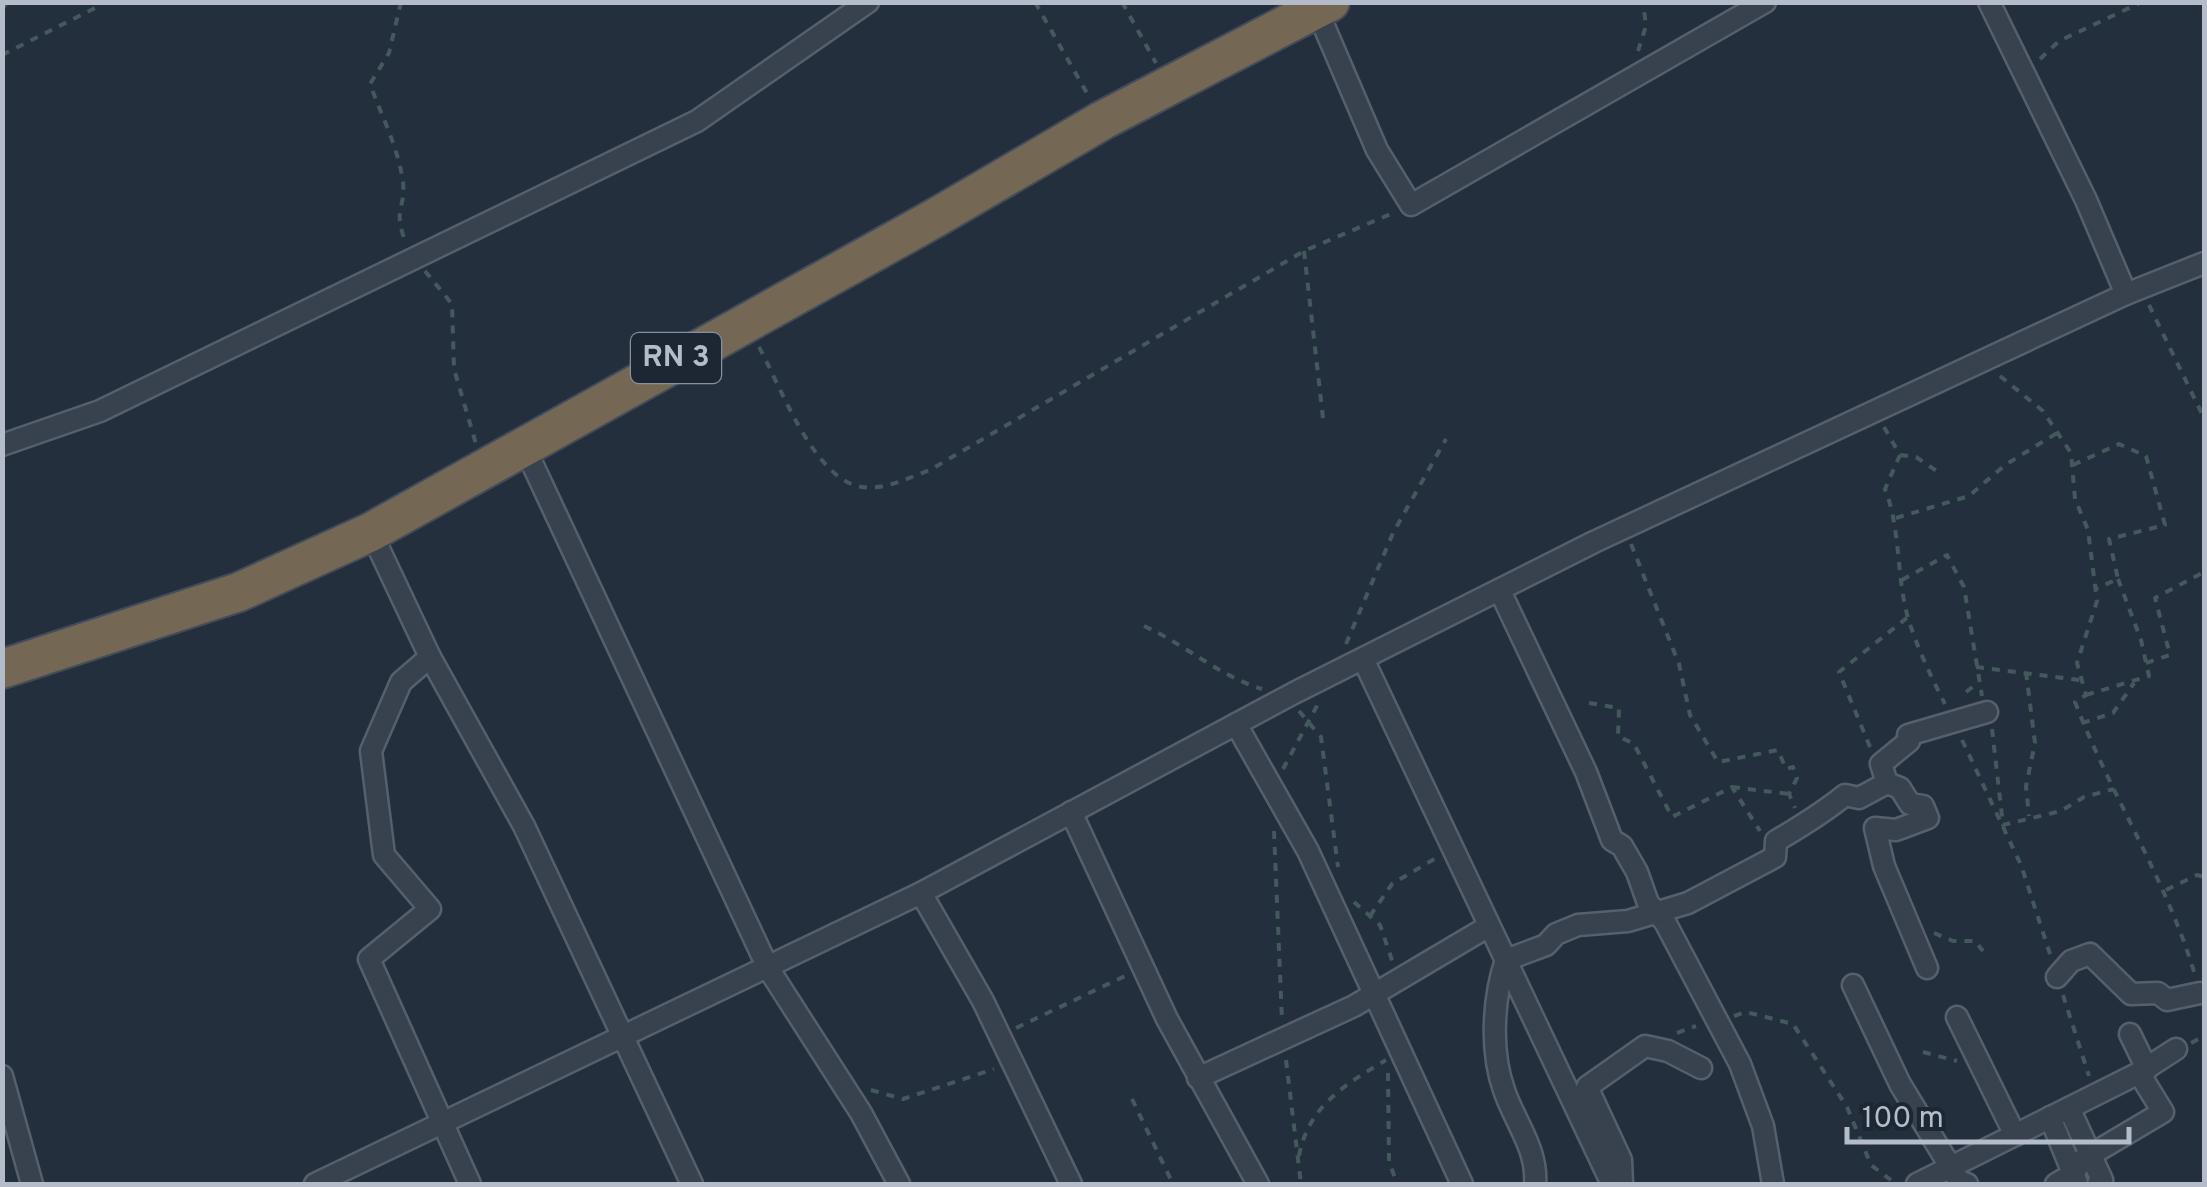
<svg xmlns="http://www.w3.org/2000/svg" width="2207" height="1187" viewBox="0 0 2207 1187" font-family="Overpass,sans-serif">
	<style>
		.lines { fill: none; stroke-linecap: round; stroke-linejoin: round }
		.street-casing { stroke: #565f6c; stroke-width: 25 }
		.highway-casing { stroke: #434c59; stroke-width: 42 }
		.path { stroke: #44595c; stroke-width: 4; stroke-dasharray: 8 8; stroke-linecap: butt }
		.street { stroke: #38414e; stroke-width: 20 }
		.highway { stroke: #746855; stroke-width: 38 }
		.labels { text-anchor: middle; dominant-baseline: central; stroke-width: 10; stroke-linejoin: round; paint-order: stroke }
		.shield { fill: #1d2633; stroke: #878f9c; stroke-width: 2.5 }
		.shield-label { font-size: 30px; font-weight: bold; fill: #b4bcc9 }
	</style>
	<rect width="100%" height="100%" fill="#242f3e"/>
	<g class="lines">
		<!-- street casing -->
		<g class="street-casing">
			<g id="street">
				<path d="M 1989,2 L 2086,200 L 2126,294"/>
				<path d="M 1317,10 L 1377,150 L 1411,205 L 1765,2"/>
				<path d="M 523,444 L 768,968 L 861,1113 L 899,1184"/>
				<path d="M 2,445 L 100,411 L 697,121 L 868,2"/>
				<path d="M 371,532 L 430,657 L 524,826 L 692,1184"/>
				<path d="M 1500,591 L 1586,772 L 1612,840 L 1622,846 L 1637,872 L 1648,903 L 1665,922 L 1740,1064 L 1763,1126 L 1773,1184"/>
				<path d="M 430,657 L 401,682 L 371,751 L 384,855 L 430,909 L 369,959 L 470,1184"/>
				<path d="M 1364,661 L 1612,1184"/>
				<path d="M 1236,724 L 1308,851 L 1462,1184"/>
				<path d="M 1887,783 L 1900,788 L 1910,804 L 1923,806 L 1928,818 L 1896,830 L 1875,828 L 1884,866 L 1927,968"/>
				<path d="M 1071,812 L 1167,1019 L 1258,1184"/>
				<path d="M 921,893 L 983,1001 L 1071,1184"/>
				<path d="M 2057,977 L 2071,961 L 2090,954 L 2131,994 L 2158,993 L 2167,1000 L 2200,993"/>
				<path d="M 1853,985 L 1900,1084 L 1959,1181 L 1967,1184"/>
				<path d="M 1957,1017 L 2015,1135"/>
				<path d="M 2130,1034 L 2147,1069"/>
				<path d="M 2,1076 L 32,1184"/>
				<path d="M 1198,1078 L 1354,1006 L 1489,926"/>
				<path d="M 2069,1108 L 2102,1180 L 2098,1184"/>
				<path d="M 2050,1117 L 2077,1183"/>
				<path d="M 315,1184 L 921,893 L 1294,693 L 1594,542 L 2126,294 L 2204,263"/>
				<path d="M 1535,1184 C 1538,1149 1514,1121 1504,1090 C 1490,1051 1493,998 1506,960 L 1546,945 L 1556,934 L 1578,925 L 1628,921 L 1688,903 L 1775,857 L 1776,841 C 1800,827 1823,813 1845,795 L 1859,798 L 1887,783 L 1881,764 L 1909,741 L 1908,735 L 1987,712"/>
				<path d="M 1622,1184 L 1621,1160 L 1587,1087 L 1645,1046 L 1668,1051 L 1701,1068"/>
				<path d="M 1917,1184 L 2139,1073 L 2176,1049"/>
				<path d="M 2056,1184 L 2073,1174 L 2082,1160 L 2163,1112 L 2139,1073"/>
			</g>
		</g>
		<!-- highway casing -->
		<g class="highway-casing">
			<path id="highway" d="M 2,669 L 239,592 L 371,532 L 935,218 L 1103,120 L 1330,2"/>
		</g>
		<!-- path -->
		<g class="path">
			<path d="M 401,2 L 389,53 L 370,84 C 382,117 398,147 403,182 C 406,209 392,208 406,243"/>
			<path d="M 1035,2 L 1088,95"/>
			<path d="M 1122,2 L 1156,63"/>
			<path d="M 2,10 L 7,2"/>
			<path d="M 1638,51 L 1646,26 L 1643,2"/>
			<path d="M 2,55 L 95,8 L 97,2"/>
			<path d="M 2040,59 L 2059,41 L 2142,2"/>
			<path d="M 1304,251 L 1323,418"/>
			<path d="M 425,271 L 452,304 L 454,369 L 476,444"/>
			<path d="M 2149,305 L 2204,418"/>
			<path d="M 759,347 C 781,387 814,480 862,487 C 886,490 908,478 930,470 L 1304,251 L 1393,213"/>
			<path d="M 2000,376 L 2043,411 L 2071,453 L 2075,499 L 2088,530 L 2097,601 L 2077,663 L 2086,695 L 2075,702 C 2111,796 2166,878 2195,975"/>
			<path d="M 1884,427 L 1900,455 L 1885,489 C 1901,530 1896,575 1908,618 C 1917,647 1931,677 1945,704"/>
			<path d="M 1900,455 L 1916,457 L 1941,474"/>
			<path d="M 2073,465 L 2119,444 L 2146,456 L 2165,525 L 2109,539 L 2118,579 L 2095,589"/>
			<path d="M 1896,518 L 1969,496 L 2005,465 L 2057,433"/>
			<path d="M 1631,544 L 1679,664 L 1690,715 L 1718,762 L 1778,750 L 1786,769 L 1793,767 L 1797,778 L 1789,794 L 1795,808"/>
			<path d="M 1902,580 L 1947,555 L 1949,559 L 1964,587 L 1982,696"/>
			<path d="M 1144,626 C 1186,645 1219,676 1262,689"/>
			<path d="M 1346,644 L 1393,533 L 1446,439"/>
			<path d="M 2146,663 L 2170,655 L 2155,598 L 2204,572"/>
			<path d="M 1976,667 L 2080,680"/>
			<path d="M 2026,672 L 2035,743 L 2026,786 L 2029,816"/>
			<path d="M 1966,692 L 1978,683"/>
			<path d="M 2086,695 L 2149,676 L 2141,640 L 2118,579"/>
			<path d="M 1589,703 L 1619,708 L 1618,736 L 1634,744 L 1672,817 L 1732,787 L 1760,831"/>
			<path d="M 1299,711 L 1321,737 L 1338,867"/>
			<path d="M 2082,723 L 2113,713 L 2134,683"/>
			<path d="M 1992,729 L 2003,825 L 2061,811 L 2084,797 L 2114,789"/>
			<path d="M 1962,740 L 2021,865 L 2051,957"/>
			<path d="M 1870,747 L 1839,672 L 1908,617"/>
			<path d="M 1283,769 L 1319,702"/>
			<path d="M 1732,787 L 1789,794"/>
			<path d="M 1274,831 L 1282,1021"/>
			<path d="M 2166,890 L 2197,875 L 2204,877"/>
			<path d="M 1354,902 L 1380,925 L 1393,963"/>
			<path d="M 1370,916 L 1392,884 L 1436,858"/>
			<path d="M 1934,933 L 1953,941 L 1975,941 L 1983,951"/>
			<path d="M 2063,995 L 2089,1076"/>
			<path d="M 1734,1016 L 1746,1012 L 1793,1024 L 1847,1107 L 1871,1165 L 1896,1184"/>
			<path d="M 1016,1028 L 1125,976"/>
			<path d="M 1677,1033 L 1696,1026"/>
			<path d="M 2191,1043 L 2204,1036"/>
			<path d="M 1923,1052 L 1957,1061"/>
			<path d="M 1286,1060 L 1301,1184"/>
			<path d="M 1388,1073 L 1389,1161 L 1397,1184"/>
			<path d="M 871,1090 L 903,1099 L 994,1069"/>
			<path d="M 1132,1099 L 1173,1184"/>
			<path d="M 1299,1156 C 1308,1106 1346,1084 1386,1060"/>
			<path d="M 2026,1184 L 2032,1184"/>
		</g>
		<!-- street -->
		<use href="#street" class="street"/>
		<!-- highway -->
		<use href="#highway" class="highway"/>
	</g>
	<g class="labels">
		<!-- shield labels -->
		<rect class="shield" x="631" y="333" width="90" height="50" rx="8"/>
		<g class="shield-label">
			<text x="676" y="358">RN 3</text>
		</g>
	</g>
	<!-- border -->
	<rect width="2207" height="1187" fill="none" stroke="#b4bcc9" stroke-width="10"/>
	<!-- scale -->
	<path d="M1847 1127v15h282v-15" fill="none" stroke="#b4bcc9" stroke-width="5"/>
	<text x="1862" y="1127" font-size="30" fill="#b4bcc9" stroke="#1d2633" stroke-width="8" paint-order="stroke">100 m</text>
</svg>
